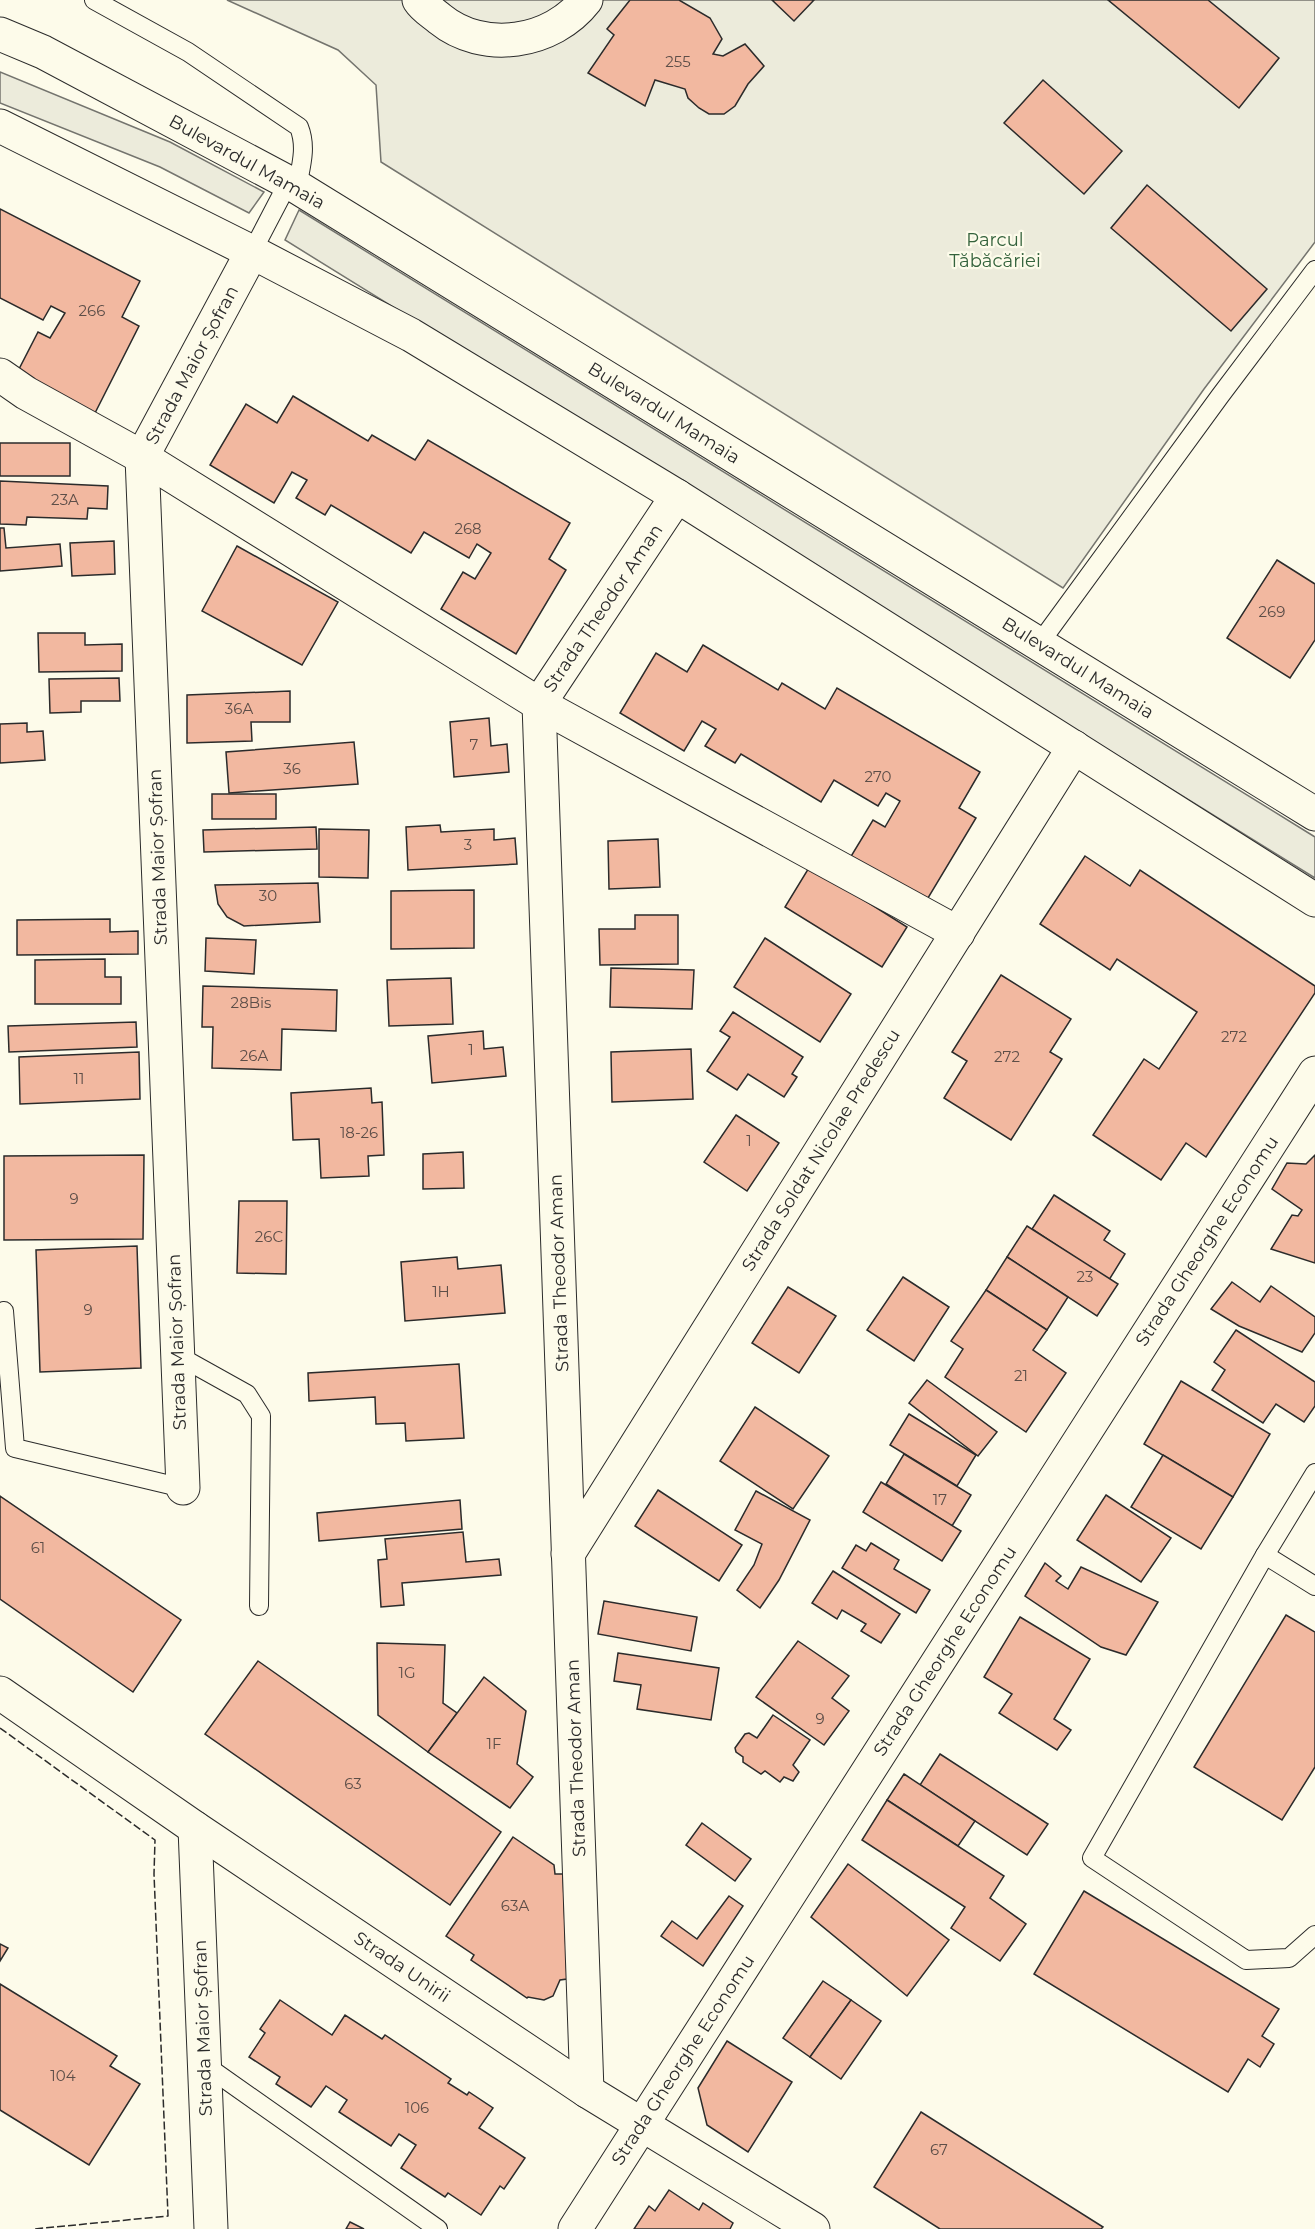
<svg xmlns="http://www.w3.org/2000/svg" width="1315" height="2229" viewBox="0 0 1315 2229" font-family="Montserrat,sans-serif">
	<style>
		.green { fill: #ecebdb; stroke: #74746e; stroke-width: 1.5 }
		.building { fill: #f2b8a0; stroke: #2b2b2b; stroke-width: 1.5 }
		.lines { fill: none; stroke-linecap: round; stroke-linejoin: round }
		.lane-casing { stroke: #2b2b2b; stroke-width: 20 }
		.street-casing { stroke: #2b2b2b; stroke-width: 35 }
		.secondary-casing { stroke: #2b2b2b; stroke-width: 35 }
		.lane { stroke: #fdfbea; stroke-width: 18 }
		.street { stroke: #fdfbea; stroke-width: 33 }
		.secondary { stroke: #fdfbea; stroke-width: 33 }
		.fence { stroke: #2b2b2b; stroke-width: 1.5; stroke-dasharray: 8 3; stroke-linecap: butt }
		.labels { text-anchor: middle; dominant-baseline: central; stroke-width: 4.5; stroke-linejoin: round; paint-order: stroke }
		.number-label { font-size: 15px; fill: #5d4e48 }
		.street-label { font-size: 18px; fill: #2b2b2b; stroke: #fdfbea }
		.park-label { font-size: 18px; fill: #34623c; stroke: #fdfbea }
	</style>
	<rect width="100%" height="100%" fill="#fdfbea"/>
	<!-- green -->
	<g class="green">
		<path d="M 227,0 L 1315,0 L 1315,242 L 1204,389 L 1063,588 L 381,162 L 376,85 L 338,50 Z"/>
		<path d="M 0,72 L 170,142 L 264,192 L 249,213 L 160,167 L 0,103 Z"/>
		<path d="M 299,210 L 1315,837 L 1315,878 L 285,240 Z"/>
	</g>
	<!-- building -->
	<g class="building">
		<path d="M 630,0 L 679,0 L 710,18 L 722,39 L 713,54 L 723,56 L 745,44 L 764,66 L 748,84 L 735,106 L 724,114 L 709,114 L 699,108 L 688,98 L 685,89 L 655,80 L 645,106 L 588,73 L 614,35 L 607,29 Z"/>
		<path d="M 772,0 L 814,0 L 794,21 Z"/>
		<path d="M 1108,0 L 1208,0 L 1279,58 L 1239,108 Z"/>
		<path d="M 1043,80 L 1122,151 L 1084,194 L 1004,123 Z"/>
		<path d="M 1147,185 L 1267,289 L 1231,331 L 1111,228 Z"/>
		<path d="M 0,209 L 140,281 L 122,317 L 139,326 L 95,413 L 17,373 L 38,332 L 50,338 L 65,313 L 51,306 L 43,320 L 0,298 Z"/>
		<path d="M 293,396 L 368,441 L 372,435 L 415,460 L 428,440 L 570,523 L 549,559 L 566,570 L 516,654 L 441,609 L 463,572 L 475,579 L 491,553 L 477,544 L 469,558 L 424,532 L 411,553 L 331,505 L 325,515 L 296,498 L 307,480 L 292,472 L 274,503 L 210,465 L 246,404 L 277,423 Z"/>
		<rect x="0" y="443" width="70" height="33"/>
		<path d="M 0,481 L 108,486 L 107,509 L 88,508 L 87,519 L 27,517 L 26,525 L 0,524 Z"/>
		<path d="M 0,528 L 4,528 L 6,548 L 60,544 L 62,566 L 0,571 Z"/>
		<path d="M 114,541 L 115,574 L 72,576 L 70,543 Z"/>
		<path d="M 237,546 L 338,602 L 302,665 L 202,611 Z"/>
		<path d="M 1277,560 L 1315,584 L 1315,640 L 1290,678 L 1227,638 Z"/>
		<path d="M 38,633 L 85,633 L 85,645 L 122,644 L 122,671 L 39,672 Z"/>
		<path d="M 703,645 L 778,690 L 782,683 L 825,709 L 837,688 L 980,772 L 959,808 L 976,818 L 925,903 L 850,858 L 873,820 L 885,827 L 900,801 L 886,793 L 878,806 L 834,780 L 821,802 L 741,754 L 735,763 L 705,746 L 716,729 L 702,721 L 684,751 L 620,713 L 656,653 L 687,672 Z"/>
		<path d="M 119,678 L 120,701 L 81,701 L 81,712 L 50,713 L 49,679 Z"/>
		<path d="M 290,691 L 290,722 L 251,722 L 252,741 L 187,743 L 187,695 Z"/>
		<path d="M 489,718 L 491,746 L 507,744 L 509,772 L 454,777 L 450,722 Z"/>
		<path d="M 27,723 L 27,732 L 43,731 L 45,760 L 0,763 L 0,724 Z"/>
		<path d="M 354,742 L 358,784 L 229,793 L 226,752 Z"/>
		<rect x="212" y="794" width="64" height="25"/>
		<path d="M 440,825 L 441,832 L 494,829 L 494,840 L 515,838 L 517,864 L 408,870 L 406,827 Z"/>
		<path d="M 316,827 L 317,849 L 204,852 L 203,830 Z"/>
		<path d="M 319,829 L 369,830 L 368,878 L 319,877 Z"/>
		<path d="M 658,839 L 660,887 L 609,889 L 608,841 Z"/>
		<path d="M 1085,856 L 1130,886 L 1140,870 L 1315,986 L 1315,993 L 1206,1157 L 1186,1143 L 1161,1180 L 1093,1135 L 1144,1059 L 1159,1069 L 1197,1012 L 1117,959 L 1110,970 L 1040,924 Z"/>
		<path d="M 810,866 L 907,927 L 882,967 L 785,907 Z"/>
		<path d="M 318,883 L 320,922 L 244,926 L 227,917 L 218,904 L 215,885 Z"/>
		<path d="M 474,890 L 474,948 L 391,949 L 391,891 Z"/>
		<path d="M 635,915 L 678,915 L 678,964 L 600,965 L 599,929 L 635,929 Z"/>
		<path d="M 110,919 L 110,932 L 138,931 L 138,954 L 17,955 L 17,920 Z"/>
		<path d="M 206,938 L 256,940 L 254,974 L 205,971 Z"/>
		<path d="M 765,938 L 851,994 L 820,1042 L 734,987 Z"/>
		<path d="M 105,959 L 105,977 L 121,977 L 121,1004 L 35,1004 L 35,960 Z"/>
		<path d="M 611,968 L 694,970 L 692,1009 L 610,1007 Z"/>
		<path d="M 1001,975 L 1071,1019 L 1050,1052 L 1062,1059 L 1011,1140 L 944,1098 L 967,1061 L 952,1052 Z"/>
		<path d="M 451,978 L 453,1024 L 389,1026 L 387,980 Z"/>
		<path d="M 203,986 L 337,990 L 336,1031 L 282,1029 L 281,1070 L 212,1068 L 213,1027 L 202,1027 Z"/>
		<path d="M 733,1012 L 803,1057 L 792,1074 L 797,1077 L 784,1097 L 748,1074 L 737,1090 L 707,1071 L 730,1037 L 720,1031 Z"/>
		<path d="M 136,1022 L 137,1047 L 9,1052 L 8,1026 Z"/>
		<path d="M 483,1031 L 484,1049 L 503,1047 L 506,1076 L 432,1083 L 428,1036 Z"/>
		<path d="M 691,1049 L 693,1099 L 612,1102 L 611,1052 Z"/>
		<path d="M 139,1052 L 140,1099 L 20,1104 L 19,1057 Z"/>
		<path d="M 371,1088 L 372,1103 L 382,1102 L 384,1155 L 368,1156 L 369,1176 L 321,1178 L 319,1139 L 293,1140 L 291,1093 Z"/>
		<path d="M 736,1115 L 779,1143 L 747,1191 L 704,1162 Z"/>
		<path d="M 463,1152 L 464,1188 L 423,1189 L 423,1154 Z"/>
		<path d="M 144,1155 L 143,1239 L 4,1240 L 4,1156 Z"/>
		<path d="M 1315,1155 L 1315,1263 L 1271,1249 L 1292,1215 L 1298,1216 L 1302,1210 L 1272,1189 L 1287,1163 L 1306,1164 Z"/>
		<path d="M 1054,1195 L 1110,1231 L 1104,1240 L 1125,1254 L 1109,1280 L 1032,1229 Z"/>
		<path d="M 239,1201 L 287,1201 L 286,1274 L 237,1273 Z"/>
		<path d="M 1027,1226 L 1118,1284 L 1097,1316 L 1007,1257 Z"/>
		<path d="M 137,1246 L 141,1368 L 40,1372 L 36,1250 Z"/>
		<path d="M 457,1257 L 458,1269 L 501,1265 L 505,1313 L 405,1321 L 401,1262 Z"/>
		<path d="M 1007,1257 L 1068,1297 L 1047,1330 L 986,1290 Z"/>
		<path d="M 903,1277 L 949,1307 L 914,1361 L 867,1330 Z"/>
		<path d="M 1232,1282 L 1260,1302 L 1271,1286 L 1315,1317 L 1315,1333 L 1302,1352 L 1239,1326 L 1211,1309 Z"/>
		<path d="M 788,1287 L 836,1316 L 799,1373 L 752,1343 Z"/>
		<path d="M 986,1290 L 1047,1330 L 1033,1350 L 1066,1373 L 1026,1432 L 945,1377 L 963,1349 L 951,1341 Z"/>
		<path d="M 1236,1330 L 1315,1382 L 1315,1406 L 1304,1422 L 1276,1404 L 1263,1423 L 1212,1390 L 1225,1370 L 1214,1362 Z"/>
		<path d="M 459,1364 L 464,1438 L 406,1441 L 405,1423 L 376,1424 L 375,1397 L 309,1401 L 308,1373 Z"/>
		<path d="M 927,1380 L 997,1432 L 978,1456 L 909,1403 Z"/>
		<path d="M 1181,1381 L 1270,1434 L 1233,1497 L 1144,1444 Z"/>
		<path d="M 755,1407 L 829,1456 L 793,1509 L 720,1461 Z"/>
		<path d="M 909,1414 L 976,1455 L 957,1486 L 890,1445 Z"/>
		<path d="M 904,1454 L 971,1495 L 952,1526 L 886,1484 Z"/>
		<path d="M 1163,1455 L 1233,1497 L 1201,1549 L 1131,1507 Z"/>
		<path d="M 881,1482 L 961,1531 L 942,1561 L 863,1512 Z"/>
		<path d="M 658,1490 L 742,1545 L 719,1581 L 635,1526 Z"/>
		<path d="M 756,1491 L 810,1520 L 779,1580 L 760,1608 L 737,1590 L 754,1565 L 762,1544 L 735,1530 Z"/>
		<path d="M 1106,1495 L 1171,1538 L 1141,1582 L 1077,1540 Z"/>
		<path d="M 0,1496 L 181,1620 L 133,1692 L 0,1599 Z"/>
		<path d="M 460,1500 L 462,1529 L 319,1541 L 317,1513 Z"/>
		<path d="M 463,1532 L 466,1562 L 499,1559 L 501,1575 L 402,1583 L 404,1605 L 381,1607 L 378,1560 L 387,1559 L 385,1539 Z"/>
		<path d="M 871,1543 L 899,1560 L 894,1569 L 930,1590 L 916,1613 L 842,1568 L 856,1545 L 866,1551 Z"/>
		<path d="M 1045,1563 L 1061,1576 L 1056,1581 L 1068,1589 L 1081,1567 L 1158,1602 L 1126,1655 L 1101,1647 L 1025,1596 Z"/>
		<path d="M 833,1571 L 900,1614 L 881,1643 L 861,1631 L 866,1624 L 842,1610 L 837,1619 L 812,1603 Z"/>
		<path d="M 604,1601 L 697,1617 L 691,1651 L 598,1634 Z"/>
		<path d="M 1286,1615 L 1315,1632 L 1315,1767 L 1282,1820 L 1194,1767 Z"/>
		<path d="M 1020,1617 L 1090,1659 L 1054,1719 L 1071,1730 L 1057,1750 L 999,1713 L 1012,1694 L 984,1677 Z"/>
		<path d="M 798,1641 L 849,1676 L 832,1698 L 849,1711 L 824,1745 L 756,1697 Z"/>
		<path d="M 377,1643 L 445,1645 L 443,1703 L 457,1713 L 428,1752 L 378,1715 Z"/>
		<path d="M 618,1653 L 719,1668 L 711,1720 L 637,1709 L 641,1685 L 614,1681 Z"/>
		<path d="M 258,1661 L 501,1832 L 450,1905 L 205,1734 Z"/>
		<path d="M 484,1677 L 526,1711 L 517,1764 L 533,1777 L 510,1808 L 428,1752 Z"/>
		<path d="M 773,1715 L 810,1740 L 793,1765 L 799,1772 L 793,1781 L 784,1777 L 780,1782 L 765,1771 L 761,1774 L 743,1762 L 743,1757 L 736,1752 L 735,1748 L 745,1734 L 749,1733 L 757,1738 Z"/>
		<path d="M 940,1754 L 1048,1824 L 1027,1855 L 920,1785 Z"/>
		<path d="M 904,1774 L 975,1821 L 958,1846 L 887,1800 Z"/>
		<path d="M 887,1800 L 1004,1876 L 990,1898 L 1026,1924 L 1000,1961 L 951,1928 L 965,1907 L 862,1840 Z"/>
		<path d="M 702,1823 L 751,1859 L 735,1881 L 686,1845 Z"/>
		<path d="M 513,1837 L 554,1865 L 555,1874 L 563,1874 L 567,1979 L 560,1980 L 553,1996 L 544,2000 L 528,1997 L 527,1998 L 471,1960 L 474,1955 L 446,1936 Z"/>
		<path d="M 848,1864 L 949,1940 L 907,1996 L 811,1917 Z"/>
		<path d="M 1084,1891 L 1279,2009 L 1262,2036 L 1274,2044 L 1260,2067 L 1248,2059 L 1228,2092 L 1034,1974 Z"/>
		<path d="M 729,1896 L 743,1906 L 703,1966 L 661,1936 L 672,1921 L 697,1939 Z"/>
		<path d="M 0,1944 L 8,1948 L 0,1961 Z"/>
		<path d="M 823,1981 L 851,2000 L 810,2057 L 783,2038 Z"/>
		<path d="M 0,1984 L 117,2056 L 110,2066 L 140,2084 L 89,2165 L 0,2110 Z"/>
		<path d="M 280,2000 L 332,2035 L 345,2015 L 382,2039 L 385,2035 L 451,2079 L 448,2083 L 467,2095 L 469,2092 L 493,2108 L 479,2128 L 525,2158 L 504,2189 L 500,2186 L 481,2215 L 448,2193 L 445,2197 L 401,2168 L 416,2145 L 399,2134 L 391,2146 L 339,2112 L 347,2100 L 326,2086 L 311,2107 L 276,2084 L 280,2077 L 249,2057 L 265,2033 L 260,2029 Z"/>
		<path d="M 851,2000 L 881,2021 L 841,2079 L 810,2057 Z"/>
		<path d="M 727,2041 L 792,2082 L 748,2152 L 707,2125 L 698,2088 Z"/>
		<path d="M 921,2112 L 1103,2227 L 1101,2229 L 940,2229 L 874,2187 Z"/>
		<path d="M 669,2190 L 699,2210 L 703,2203 L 733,2223 L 730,2229 L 634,2229 L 649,2206 L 655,2211 Z"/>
		<path d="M 350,2222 L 364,2229 L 346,2229 Z"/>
	</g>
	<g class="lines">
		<!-- lane casing -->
		<g class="lane-casing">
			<g id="lane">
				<path d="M 94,0 L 188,52 L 299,127 C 307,147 301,166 297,187"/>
				<path d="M 252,252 L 288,183"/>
				<path d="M 1039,644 L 1220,396 L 1315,270"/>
				<path d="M 4,1311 L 15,1448 L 183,1488"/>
				<path d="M 177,1355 L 247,1394 L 261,1416 L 259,1606"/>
				<path d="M 1315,1473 L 1265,1555 L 1092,1858 L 1246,1960 L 1289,1958 L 1315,1935"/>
				<path d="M 1265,1555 L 1315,1586"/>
				<path d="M 205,2065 L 438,2229"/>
			</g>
		</g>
		<!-- street casing -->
		<g class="street-casing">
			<g id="street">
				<path d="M 419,0 C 424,8 433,13 440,19 C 483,54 552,44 586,0"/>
				<path d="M 0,375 L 26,393 L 142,457 L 539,704 L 958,933"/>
				<path d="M 183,1488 L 142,457 L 252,252"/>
				<path d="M 568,1554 L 1074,747"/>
				<path d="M 195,1828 L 211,2229"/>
				<path d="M 587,2091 L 539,704 L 677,496"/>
				<path d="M 575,2229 L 1315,1073"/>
			</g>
		</g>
		<!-- secondary casing -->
		<g class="secondary-casing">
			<g id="secondary">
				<path d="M 0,34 L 43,52 L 297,187 L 1315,814"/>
				<path d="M 0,126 L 252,252 L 411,335 L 677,496 L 1315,900"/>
				<path d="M 0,1693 L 195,1828 L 587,2091 L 813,2229"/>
			</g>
		</g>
		<!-- lane -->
		<use href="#lane" class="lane"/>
		<!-- street -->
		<use href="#street" class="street"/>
		<!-- secondary -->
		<use href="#secondary" class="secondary"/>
		<!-- fence -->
		<path class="fence" d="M 0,1728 L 155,1840 L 154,1874 L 168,2216 L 34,2229"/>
	</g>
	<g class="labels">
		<!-- number labels -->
		<g class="number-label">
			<text x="678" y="61">255</text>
			<text x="92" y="310">266</text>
			<text x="65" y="499">23A</text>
			<text x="468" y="528">268</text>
			<text x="1272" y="611">269</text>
			<text x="239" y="708">36A</text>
			<text x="474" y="744">7</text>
			<text x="292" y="768">36</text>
			<text x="878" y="776">270</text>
			<text x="468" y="844">3</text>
			<text x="268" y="895">30</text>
			<text x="251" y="1002">28Bis</text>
			<text x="1234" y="1036">272</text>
			<text x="471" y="1049">1</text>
			<text x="254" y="1055">26A</text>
			<text x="1007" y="1056">272</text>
			<text x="79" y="1078">11</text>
			<text x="359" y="1132">18-26</text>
			<text x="749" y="1140">1</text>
			<text x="74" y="1198">9</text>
			<text x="269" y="1236">26C</text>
			<text x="1085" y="1276">23</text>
			<text x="441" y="1291">1H</text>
			<text x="88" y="1309">9</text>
			<text x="1021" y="1375">21</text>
			<text x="940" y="1499">17</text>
			<text x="38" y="1547">61</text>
			<text x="407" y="1672">1G</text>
			<text x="820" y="1718">9</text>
			<text x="494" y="1743">1F</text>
			<text x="353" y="1783">63</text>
			<text x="515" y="1905">63A</text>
			<text x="63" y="2075">104</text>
			<text x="417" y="2107">106</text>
			<text x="939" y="2149">67</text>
		</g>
		<!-- street labels -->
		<g class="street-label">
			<text transform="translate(247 162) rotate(29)">Bulevardul Mamaia</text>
			<text transform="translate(192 365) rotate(-62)">Strada Maior Șofran</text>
			<text transform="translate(664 413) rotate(32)">Bulevardul Mamaia</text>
			<text transform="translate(603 608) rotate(-56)">Strada Theodor Aman</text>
			<text transform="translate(1078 668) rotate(32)">Bulevardul Mamaia</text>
			<text transform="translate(158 857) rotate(-92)">Strada Maior Șofran</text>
			<text transform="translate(821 1150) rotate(-58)">Strada Soldat Nicolae Predescu</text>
			<text transform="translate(1207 1241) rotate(-57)">Strada Gheorghe Economu</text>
			<text transform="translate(559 1273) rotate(-92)">Strada Theodor Aman</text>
			<text transform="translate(177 1342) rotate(-92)">Strada Maior Șofran</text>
			<text transform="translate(945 1651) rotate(-57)">Strada Gheorghe Economu</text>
			<text transform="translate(576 1758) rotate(-92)">Strada Theodor Aman</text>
			<text transform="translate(402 1967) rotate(34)">Strada Unirii</text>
			<text transform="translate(203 2028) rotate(-92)">Strada Maior Șofran</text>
			<text transform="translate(683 2060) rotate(-57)">Strada Gheorghe Economu</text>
		</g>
		<!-- park labels -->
		<g class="park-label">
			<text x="995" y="240">Parcul<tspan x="995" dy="21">Tăbăcăriei</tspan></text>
		</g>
	</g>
</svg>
